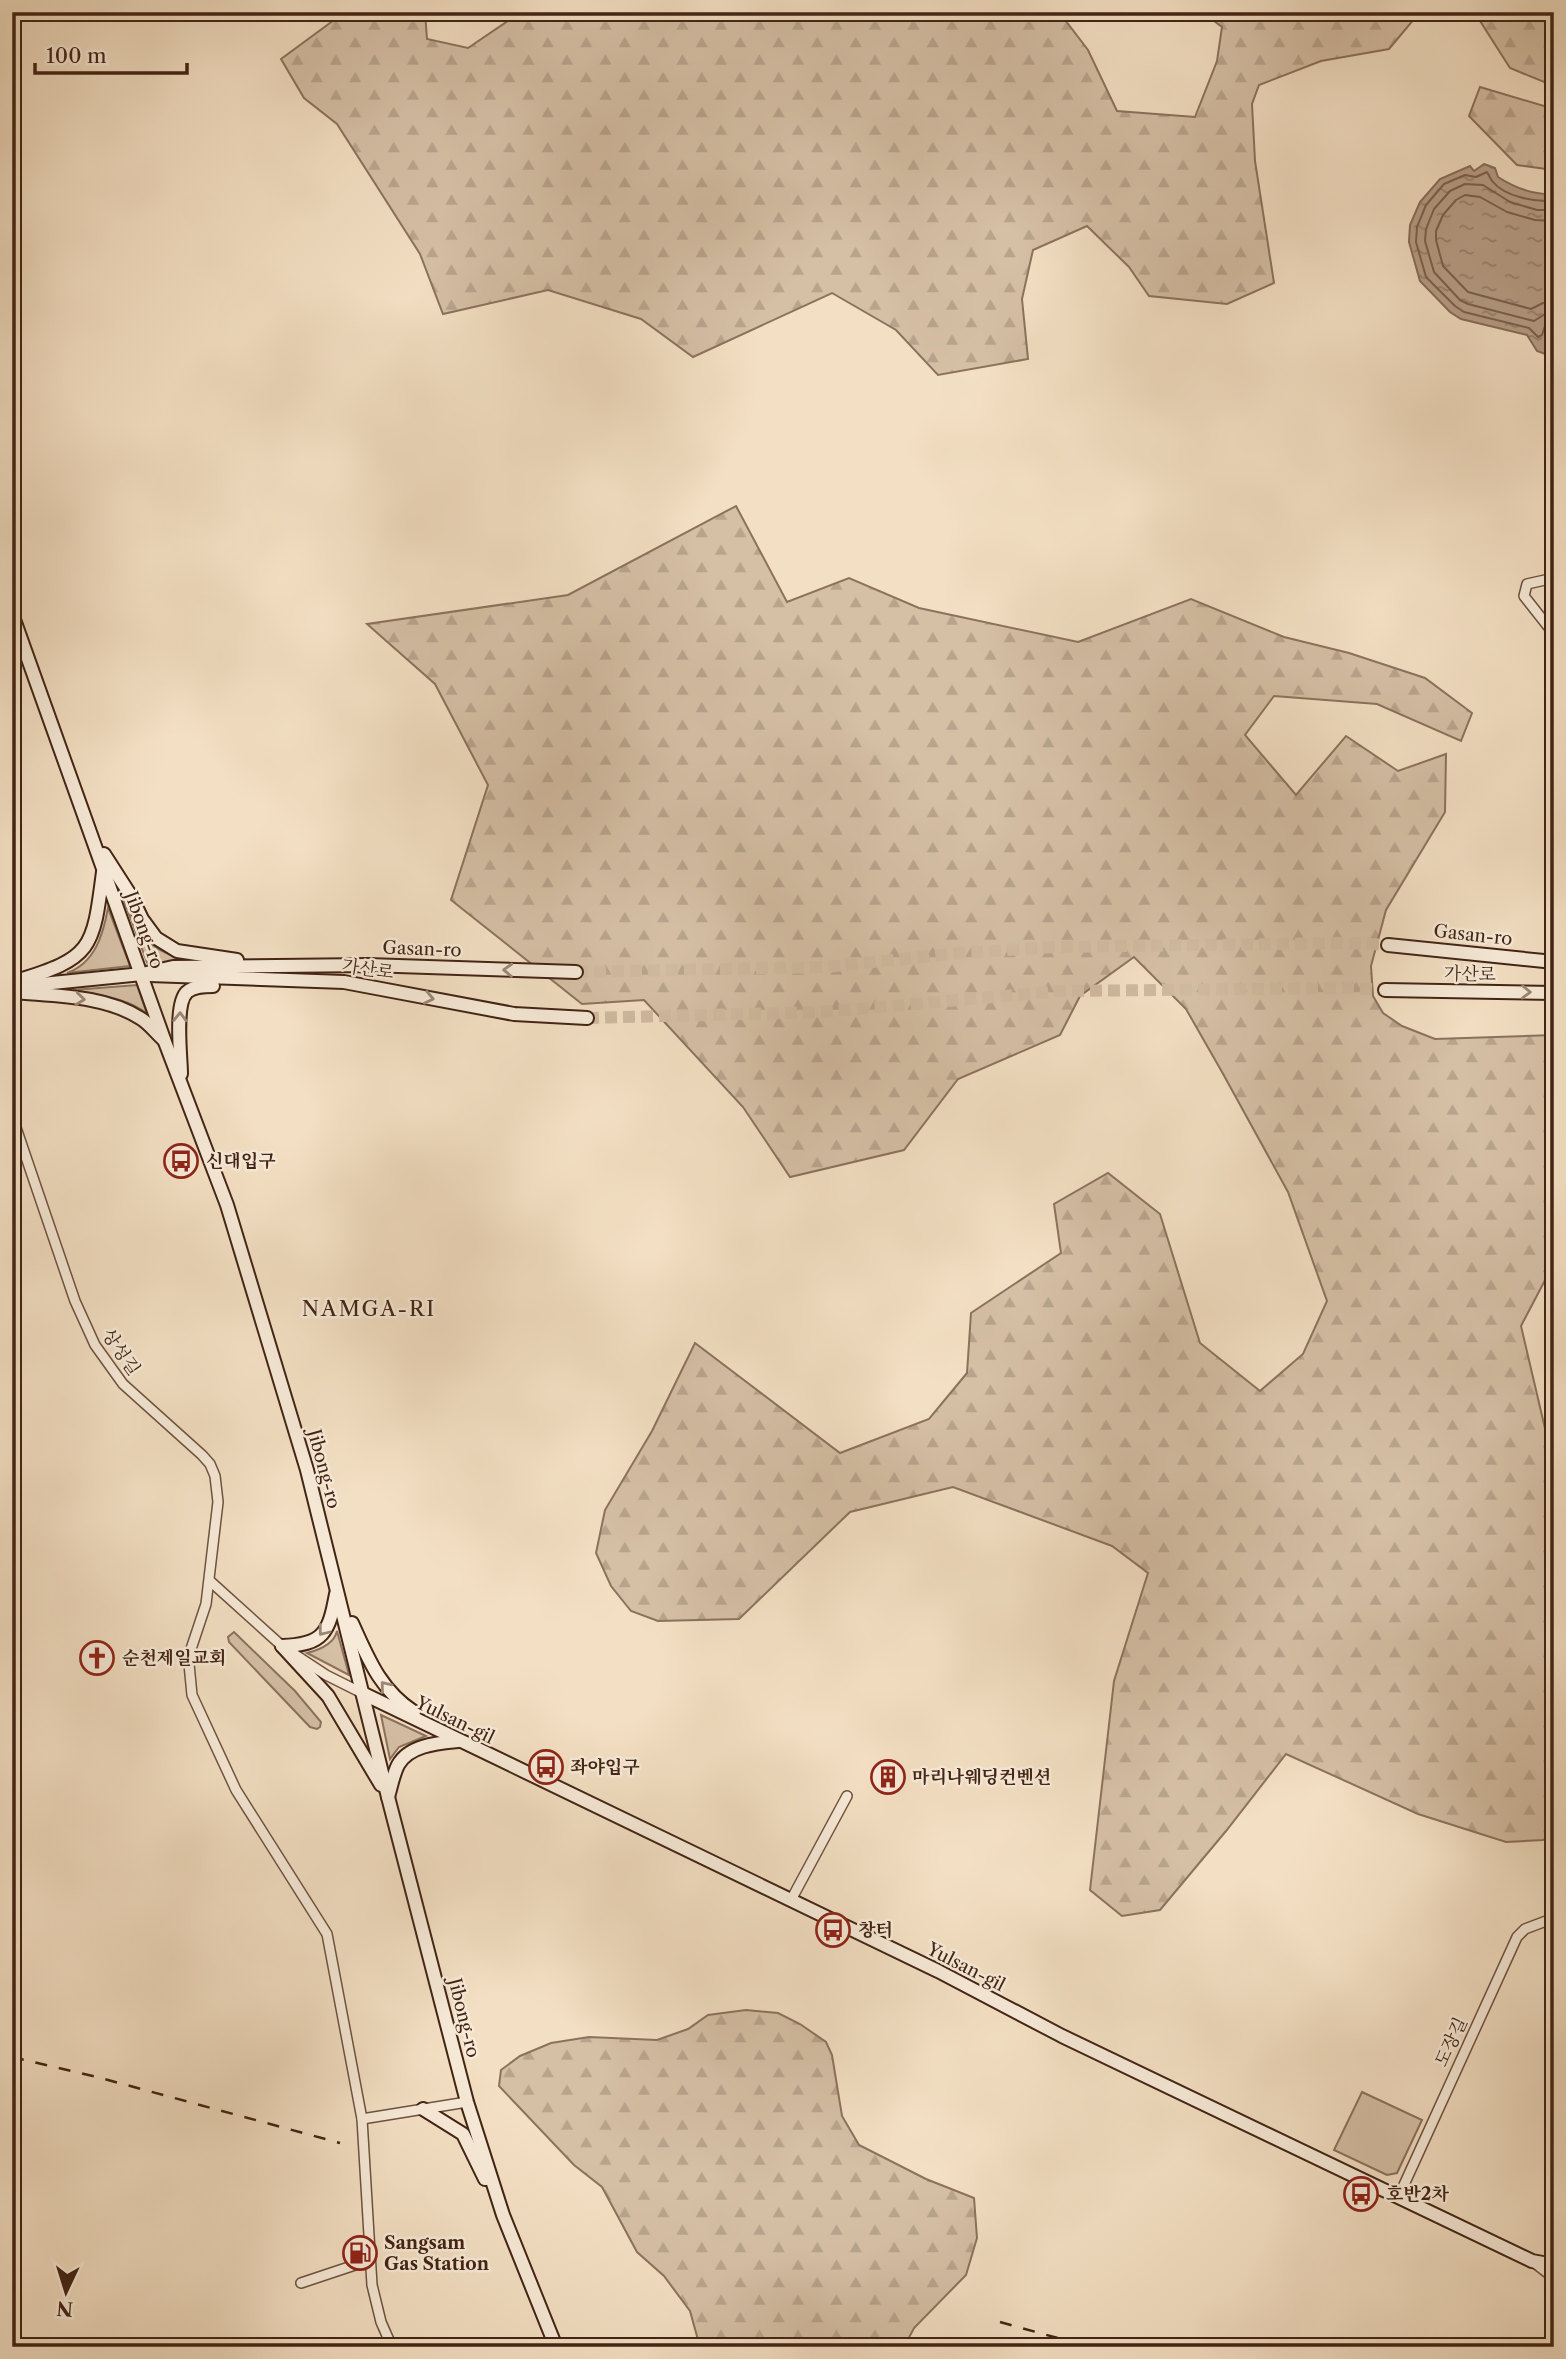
<svg xmlns="http://www.w3.org/2000/svg" width="1566" height="2359" viewBox="0 0 1566 2359" font-family="'Libre Caslon Text','Noto Serif KR',serif">
	<style>
		.green { fill: #d5bfa5; stroke: #8c725d; stroke-width: 2 }
		.forest { fill: url(#forest-firs); stroke: #8c725d; stroke-width: 2 }
		.water { fill: url(#water-ripples); stroke: #886e5a; stroke-width: 2 }
		.lines { fill: none; stroke-linecap: round; stroke-linejoin: round }
		.shore { stroke: #7c624e; stroke-width: 2 }
		.secondary-tunnel { stroke: #d0baa0; stroke-width: 12; stroke-dasharray: 12 6; stroke-linecap: butt }
		.street-casing { stroke: #6e5340; stroke-width: 12 }
		.secondary-casing { stroke: #422415; stroke-width: 16 }
		.street { stroke: #f7ead8; stroke-width: 9 }
		.secondary { stroke: #f7ead8; stroke-width: 12 }
		.rail { stroke: #422415; stroke-width: 2.5; stroke-dasharray: 12 12; stroke-linecap: butt }
		.oneway { stroke: #9c8776 }
		.labels { text-anchor: middle; dominant-baseline: central; stroke-width: 5; stroke-linejoin: round; paint-order: stroke }
		.street-label { font-size: 18px; fill: #422415; stroke: #f7ead8 }
		.poi-label { font-size: 18px; font-weight: bold; fill: #422415; stroke: #f7ead8; text-anchor: start }
		.quarter-label { font-size: 21px; letter-spacing: 2px; fill: #422415; stroke: #f7ead8 }
	</style>
	<defs>
		<pattern id="forest-firs" width="22" height="20" patternUnits="userSpaceOnUse" patternTransform="scale(1.75)"><rect width="22" height="20" fill="#d5bfa5"/><path d="M5 1l3.5 6h-7zM16 11l3.5 6h-7z" fill="#b8a48d"/></pattern>
		<pattern id="water-ripples" width="26" height="14" patternUnits="userSpaceOnUse" patternTransform="scale(1.75)"><rect width="26" height="14" fill="#b79f88"/><path d="M2 4q2-2 4 0t4 0M15 11q2-2 4 0t4 0" fill="none" stroke="#96816e"/></pattern>
	</defs>
	<rect width="100%" height="100%" fill="#f3dfc3"/>
	<filter id="stains"><feTurbulence type="fractalNoise" baseFrequency=".00286" numOctaves="4"/><feColorMatrix values="0 0 0 0 .2 0 0 0 0 .09 0 0 0 0 .02 0 0 0 .5 -.17"/></filter>
	<radialGradient id="worn" r=".72"><stop offset=".6" stop-color="#630" stop-opacity="0"/><stop offset="1" stop-color="#630" stop-opacity=".3"/></radialGradient>
	<!-- green -->
	<g class="green">
		<path d="M 123,898 C 145,942 151,956 202,960 L 148,965 Z"/>
		<path d="M 108,908 L 130,966 L 67,973 C 95,963 103,935 108,908 Z"/>
		<path d="M 137,985 L 147,1014 C 128,998 97,995 73,990 Z"/>
		<path d="M 337,1631 L 348,1671 L 349,1675 L 307,1653 C 319,1650 334,1644 337,1631 Z"/>
		<path d="M 234,1632 L 295,1691 L 321,1722 L 320,1727 L 317,1729 L 310,1727 L 229,1642 L 228,1637 Z"/>
		<path d="M 381,1715 L 426,1736 L 399,1747 L 390,1759 Z"/>
		<path d="M 1362,2092 L 1422,2120 L 1397,2173 L 1387,2175 L 1334,2150 Z"/>
	</g>
	<!-- forest -->
	<g class="forest">
		<path d="M 345,12 L 425,12 L 427,39 L 468,48 L 521,12 L 1059,12 L 1088,50 L 1117,111 L 1195,117 L 1217,61 L 1222,27 L 1202,12 L 1420,12 L 1389,49 L 1321,61 L 1259,85 L 1252,104 L 1255,161 L 1274,283 L 1227,304 L 1149,296 L 1129,267 L 1087,226 L 1033,250 L 1022,299 L 1028,359 L 938,375 L 896,330 L 832,293 L 693,357 L 641,319 L 548,290 L 443,314 L 420,254 L 337,124 L 304,98 L 281,59 Z"/>
		<path d="M 1422,12 L 1537,12 L 1541,16 L 1554,19 L 1554,86 L 1510,68 L 1480,21 Z"/>
		<path d="M 1480,87 L 1554,109 L 1554,170 L 1517,165 L 1469,116 Z"/>
		<path d="M 736,506 L 787,602 L 849,578 L 919,608 L 1078,642 L 1191,599 L 1284,637 L 1349,653 L 1425,678 L 1472,713 L 1461,741 L 1377,704 L 1274,696 L 1245,735 L 1296,795 L 1346,736 L 1398,771 L 1446,754 L 1445,812 L 1386,910 L 1371,966 L 1373,996 L 1383,1013 L 1402,1026 L 1435,1039 L 1554,1035 L 1554,1263 L 1521,1326 L 1547,1437 L 1554,1451 L 1554,1835 L 1543,1840 L 1506,1842 L 1418,1814 L 1286,1754 L 1226,1831 L 1160,1910 L 1122,1916 L 1090,1890 L 1114,1681 L 1148,1573 L 1112,1546 L 953,1487 L 850,1512 L 739,1619 L 658,1621 L 631,1611 L 611,1586 L 596,1553 L 605,1510 L 652,1431 L 695,1343 L 840,1453 L 929,1419 L 967,1373 L 971,1313 L 1061,1253 L 1054,1204 L 1108,1173 L 1160,1214 L 1200,1343 L 1260,1391 L 1303,1354 L 1327,1301 L 1288,1192 L 1222,1072 L 1186,1009 L 1134,957 L 1080,996 L 1060,1035 L 958,1079 L 904,1150 L 790,1177 L 743,1107 L 644,1000 L 582,1004 L 451,900 L 488,785 L 435,684 L 367,624 L 568,595 Z"/>
		<path d="M 746,2010 L 778,2013 L 800,2024 L 826,2042 L 832,2055 L 842,2116 L 859,2145 L 926,2179 L 974,2198 L 977,2238 L 966,2275 L 914,2328 L 904,2347 L 700,2347 L 690,2311 L 664,2276 L 637,2252 L 602,2187 L 574,2165 L 499,2086 L 501,2070 L 520,2056 L 551,2043 L 589,2037 L 657,2040 L 688,2029 L 708,2015 Z"/>
	</g>
	<!-- water -->
	<path class="water" d="M 1484,164 L 1495,168 L 1498,177 C 1515,188 1533,195 1554,194 L 1554,314 L 1545,354 L 1537,351 L 1527,335 L 1461,319 L 1450,312 L 1420,281 L 1409,242 L 1410,225 L 1420,202 L 1440,179 L 1470,166 L 1474,171 Z"/>
	<g class="lines">
		<!-- shore -->
		<g class="shore">
			<path d="M 1554,201 C 1536,202 1505,197 1493,182 C 1490,179 1489,175 1487,172 L 1476,177 L 1465,175 L 1444,184 L 1426,205 L 1417,227 L 1416,242 L 1426,277 L 1455,306 L 1464,312 L 1529,328 L 1538,337 L 1542,335 L 1546,323 L 1554,321"/>
			<path d="M 1554,210 L 1537,210 L 1510,202 L 1483,185 L 1465,184 L 1450,191 L 1434,209 L 1426,229 L 1425,241 L 1434,272 L 1460,300 L 1468,304 L 1534,321 L 1545,314 L 1554,312"/>
			<path d="M 1554,221 L 1535,220 L 1507,212 L 1480,197 L 1465,195 L 1456,200 L 1443,215 L 1436,231 L 1436,240 L 1443,266 L 1468,292 L 1531,309 L 1543,303 L 1554,302"/>
		</g>
		<!-- secondary-tunnel -->
		<g class="secondary-tunnel">
			<path d="M 576,972 L 826,967 L 949,954 L 1053,947 L 1351,943 L 1388,945"/>
			<path d="M 587,1018 L 823,1012 L 1061,991 L 1349,988 L 1385,990"/>
		</g>
		<!-- street casing -->
		<g class="street-casing">
			<g id="street">
				<path d="M 1554,578 L 1527,584 L 1524,596 L 1554,634"/>
				<path d="M 12,1116 L 75,1301 L 95,1345 L 123,1384 L 202,1455 L 210,1464 L 215,1476 L 218,1502 L 206,1604 L 191,1649 L 189,1664 L 192,1695 L 236,1790 L 327,1934 L 362,2119 L 372,2285 L 381,2322 L 392,2347"/>
				<path d="M 210,1581 L 282,1646 L 326,1675 L 364,1694"/>
				<path d="M 791,1900 L 847,1796"/>
				<path d="M 362,2119 L 467,2102"/>
				<path d="M 1398,2198 L 1517,1937 L 1525,1929 L 1554,1918"/>
				<path d="M 1532,2261 L 1554,2278"/>
				<path d="M 301,2283 L 370,2260"/>
			</g>
		</g>
		<!-- secondary casing -->
		<g class="secondary-casing">
			<g id="secondary">
				<path d="M 12,614 L 165,1042 L 227,1205 L 307,1470 L 388,1797 L 467,2102 L 503,2215 L 556,2347"/>
				<path d="M 104,854 L 131,896 L 142,919 L 156,938 L 177,951 L 237,960"/>
				<path d="M 1388,945 L 1554,962"/>
				<path d="M 149,975 L 344,982 L 514,1014 L 587,1018"/>
				<path d="M 16,981 C 92,958 93,950 103,872"/>
				<path d="M 12,987 L 142,974 L 173,967 L 368,965 L 576,972"/>
				<path d="M 1385,990 L 1554,993"/>
				<path d="M 13,992 C 54,996 104,995 140,1018 C 149,1023 156,1033 164,1040"/>
				<path d="M 181,1074 C 181,1057 174,1004 187,992 C 194,986 204,986 213,986"/>
				<path d="M 352,1623 C 368,1658 380,1690 414,1712"/>
				<path d="M 282,1646 L 328,1696 L 381,1785"/>
				<path d="M 282,1646 C 324,1645 329,1632 336,1594"/>
				<path d="M 364,1694 L 938,1971 L 1062,2036 L 1532,2261 L 1554,2265"/>
				<path d="M 388,1797 C 391,1787 393,1775 398,1765 C 409,1745 438,1743 458,1741"/>
				<path d="M 423,2109 L 463,2134 L 485,2179"/>
			</g>
		</g>
		<!-- street -->
		<use href="#street" class="street"/>
		<!-- secondary -->
		<use href="#secondary" class="secondary"/>
		<!-- rail -->
		<g class="rail">
			<path d="M 12,2057 L 97,2077 L 340,2143"/>
			<path d="M 1000,2322 L 1090,2347"/>
		</g>
	</g>
	<!-- one-way arrows -->
	<defs><path id="oneway-chevron" d="M-2-3.5L2.5 0L-2 3.5" fill="none" stroke-width="1.6" stroke-linecap="round" stroke-linejoin="round" transform="scale(1.75)"/></defs>
	<g class="oneway">
		<use href="#oneway-chevron" transform="translate(508 970) rotate(-178)"/>
		<use href="#oneway-chevron" transform="translate(1526 992) rotate(1)"/>
		<use href="#oneway-chevron" transform="translate(429 998) rotate(12)"/>
		<use href="#oneway-chevron" transform="translate(80 999) rotate(6)"/>
		<use href="#oneway-chevron" transform="translate(180 1017) rotate(-89)"/>
		<use href="#oneway-chevron" transform="translate(323 1631) rotate(128)"/>
		<use href="#oneway-chevron" transform="translate(385 1686) rotate(-129)"/>
	</g>
	<!-- icons -->
	<defs>
		<g id="bus-ring" transform="scale(1.75)"><circle r="9.5" fill="#f7ead8" stroke="#8f2418" stroke-width="1.5"/><path d="M-5-6H5V4H4V6H2V4H-2V6H-4V4H-5ZM-3.5-4V0h7V-4ZM-3.5 1.2v1.5H-2V1.2ZM2 1.2v1.5H3.5V1.2Z" fill="#8f2418"/></g>
		<g id="church-ring" transform="scale(1.75)"><circle r="9.5" fill="#f7ead8" stroke="#8f2418" stroke-width="1.5"/><path d="M-1.2-6h2.4v3.5h3.3v2.4h-3.3V6h-2.4V-.1h-3.3v-2.4h3.3Z" fill="#8f2418"/></g>
		<g id="building-ring" transform="scale(1.75)"><circle r="9.5" fill="#f7ead8" stroke="#8f2418" stroke-width="1.5"/><path d="M-4-6H4V6H1V3H-1V6H-4ZM-2.5-4.3h1.7v1.8h-1.7ZM.8-4.3h1.7v1.8H.8ZM-2.5-1h1.7V.8h-1.7ZM.8-1h1.7V.8H.8Z" fill="#8f2418"/></g>
		<g id="fuel-ring" transform="scale(1.75)"><circle r="9.5" fill="#f7ead8" stroke="#8f2418" stroke-width="1.5"/><path d="M-5.5-6h7V0h2V4h1.3V-2.5L3-4.5l.8-.8L6-3V5H2.5V1h-1V6h-7ZM-4.2-4.7v3.2H.2V-4.7Z" fill="#8f2418"/></g>
	</defs>
	<g fill-rule="evenodd">
		<use href="#bus-ring" x="181" y="1161"/>
		<use href="#church-ring" x="97" y="1658"/>
		<use href="#bus-ring" x="546" y="1767"/>
		<use href="#building-ring" x="888" y="1777"/>
		<use href="#bus-ring" x="833" y="1930"/>
		<use href="#bus-ring" x="1361" y="2194"/>
		<use href="#fuel-ring" x="360" y="2253"/>
	</g>
	<g class="labels">
		<!-- street labels -->
		<g class="street-label">
			<text transform="translate(144 930) rotate(70)">Jibong-ro</text>
			<text transform="translate(1473 935) rotate(6)">Gasan-ro</text>
			<text transform="translate(422 949) rotate(2)">Gasan-ro</text>
			<text transform="translate(368 969) rotate(8)">가산로</text>
			<text transform="translate(1470 974) rotate(1)">가산로</text>
			<text transform="translate(121 1352) rotate(55)">상성길</text>
			<text transform="translate(324 1469) rotate(75)">Jibong-ro</text>
			<text transform="translate(455 1720) rotate(26)">Yulsan-gil</text>
			<text transform="translate(966 1967) rotate(27)">Yulsan-gil</text>
			<text transform="translate(464 2018) rotate(76)">Jibong-ro</text>
			<text transform="translate(1451 2042) rotate(-65)">도장길</text>
		</g>
		<!-- poi labels -->
		<g class="poi-label">
			<text x="206" y="1161">신대입구</text>
			<text x="122" y="1658">순천제일교회</text>
			<text x="570" y="1767">좌야입구</text>
			<text x="912" y="1777">마리나웨딩컨벤션</text>
			<text x="858" y="1930">창터</text>
			<text x="1386" y="2194">호반2차</text>
			<text x="384" y="2243">Sangsam<tspan x="384" dy="21">Gas Station</tspan></text>
		</g>
		<!-- quarter labels -->
		<g class="quarter-label">
			<text x="369" y="1308">NAMGA-RI</text>
		</g>
	</g>
	<!-- margin -->
	<rect width="1566" height="2359" fill="none" stroke="#f3dfc3" stroke-width="42"/>
	<rect x="14" y="14" width="1538" height="2331" fill="none" stroke="#422415" stroke-width="3.5"/>
	<rect x="21" y="21" width="1524" height="2317" fill="none" stroke="#422415" stroke-width="2"/>
	<!-- north arrow -->
	<g transform="translate(66 2292) rotate(184)" stroke="#f7ead8" stroke-width="5" paint-order="stroke">
	<path d="M0-5L12 26L0 18L-12 26Z" fill="#422415"/>
	<text y="-10" font-size="19" font-weight="bold" text-anchor="middle" fill="#422415">N</text>
	</g>
	<!-- scale -->
	<path d="M35 63v10h152v-10" fill="none" stroke="#422415" stroke-width="3.5"/>
	<text x="46" y="63" font-size="21" fill="#422415" stroke="#f7ead8" stroke-width="5" paint-order="stroke">100 m</text>
	<rect width="100%" height="100%" filter="url(#stains)"/>
	<rect width="100%" height="100%" fill="url(#worn)"/>
</svg>
